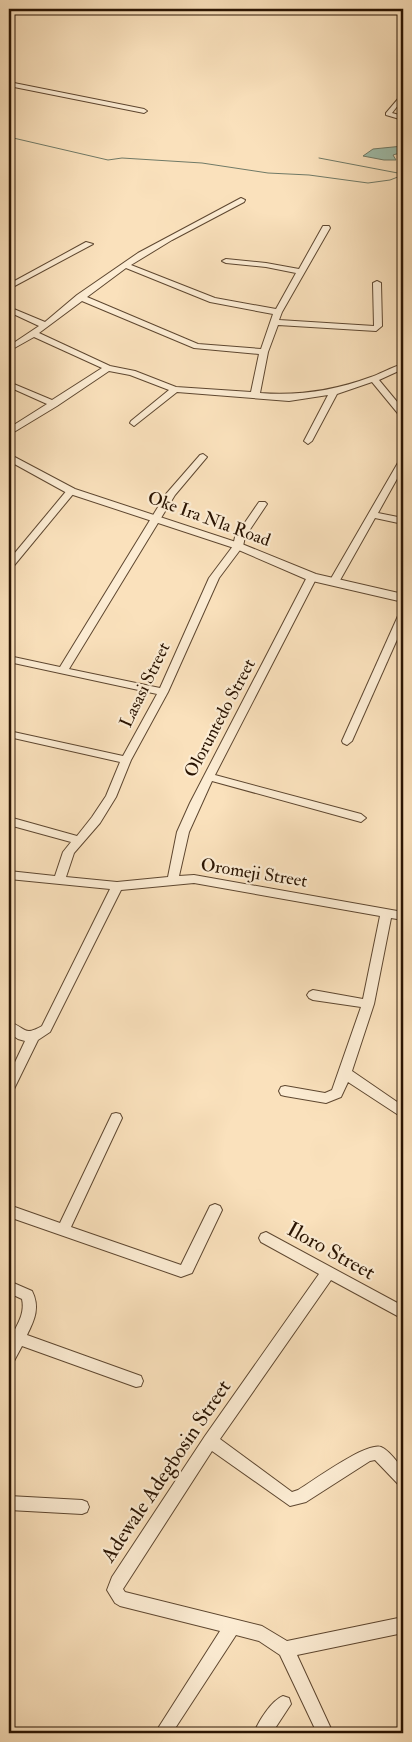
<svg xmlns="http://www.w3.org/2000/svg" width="412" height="1742" viewBox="0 0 412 1742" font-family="'IM FELL Double Pica',serif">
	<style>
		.water { fill: #9fbeab; stroke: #707a67 }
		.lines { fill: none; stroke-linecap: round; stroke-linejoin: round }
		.stream { stroke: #707a67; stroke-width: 1 }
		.minor-casing { stroke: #5e4730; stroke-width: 2 }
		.tertiary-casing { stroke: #5e4730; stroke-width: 2 }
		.minor { fill: #fcecd3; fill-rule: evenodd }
		.tertiary { fill: #fcecd3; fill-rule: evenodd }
		.labels { text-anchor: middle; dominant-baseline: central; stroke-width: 4.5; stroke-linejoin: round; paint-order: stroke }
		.street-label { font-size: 18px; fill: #2a1402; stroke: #fcecd3 }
		.near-street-label { font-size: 21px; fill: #2a1402; stroke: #fcecd3 }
	</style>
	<rect width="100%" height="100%" fill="#fae1bc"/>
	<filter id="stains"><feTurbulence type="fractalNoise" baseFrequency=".004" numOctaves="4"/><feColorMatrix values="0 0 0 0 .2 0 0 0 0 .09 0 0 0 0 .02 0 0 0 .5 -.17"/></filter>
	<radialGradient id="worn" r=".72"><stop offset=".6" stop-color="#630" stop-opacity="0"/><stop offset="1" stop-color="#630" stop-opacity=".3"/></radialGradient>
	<!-- water -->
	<path class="water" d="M 403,146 L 403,152 L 393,155 L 396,160 L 384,160 L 363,156 L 373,149 Z"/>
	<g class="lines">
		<!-- stream -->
		<g class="stream">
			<path d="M 9,137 L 108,160 L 122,158 L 202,163 L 268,173 L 309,175 L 368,183 L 390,180 L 403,175"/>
			<path d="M 319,158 L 403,174"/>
		</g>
		<!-- minor casing -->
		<g class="minor-casing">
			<g id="minor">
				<path d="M 9,82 L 144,109 L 147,111 L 144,113 L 9,86 Z"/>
				<path d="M 403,93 L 403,99 L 392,113 L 403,116 L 403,120 L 386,115 L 386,113 Z"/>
				<path d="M 241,198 L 245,200 L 244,202 L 172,240 L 131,265 L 215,298 L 276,309 L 296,273 L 266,267 L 226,263 L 222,261 L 226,259 L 266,263 L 299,269 L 323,226 L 329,226 L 330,228 L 282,312 L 279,320 L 374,326 L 373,283 L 377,281 L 381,283 L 382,326 L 376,331 L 278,325 L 268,352 L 260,393 C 299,396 333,391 371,377 C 382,373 392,367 403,364 L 403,369 L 379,380 L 403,409 L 403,417 L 400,416 L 372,382 L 337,394 L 312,441 L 308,444 L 304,441 L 328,395 L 289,401 L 177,392 L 134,426 L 130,423 L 131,421 L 169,390 L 130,375 L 109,371 L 57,406 L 9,435 L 9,428 L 47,404 L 9,387 L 9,382 L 52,400 L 102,368 L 34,337 L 9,351 L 9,346 L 39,326 L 9,312 L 9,307 L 45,322 L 77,295 L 138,253 ZM 126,268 L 210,302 L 273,314 L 261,349 L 198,344 L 87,297 ZM 82,301 L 194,348 L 259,354 L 251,392 L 176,387 L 135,371 L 110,366 L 39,333 Z"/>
				<path d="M 86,242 L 93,244 L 9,289 L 9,284 Z"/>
				<path d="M 203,454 L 207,457 L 175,495 L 69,669 L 160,688 L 209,578 L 233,546 L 235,537 L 259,502 L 265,502 L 267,504 L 245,537 L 243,546 L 219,578 L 168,692 L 131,760 L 116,797 L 100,823 L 74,853 L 66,877 L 117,882 L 168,877 L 177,832 L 190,803 L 307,577 L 312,574 L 315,575 L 317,577 L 215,775 L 361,814 L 366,818 L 361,822 L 212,781 L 189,832 L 179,876 L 194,875 L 403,912 L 403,920 L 391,918 L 374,1004 L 352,1071 L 403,1106 L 403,1118 L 348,1082 L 341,1097 L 326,1103 L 285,1096 L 281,1095 L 279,1091 L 281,1087 L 285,1086 L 325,1093 L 332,1090 L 361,1007 L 313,1000 L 309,998 L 307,995 L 309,992 L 313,990 L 363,999 L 380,916 L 194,883 L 121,890 L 50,1032 L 38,1040 L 13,1091 L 9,1092 L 9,1075 L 25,1041 L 18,1039 L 9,1033 L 9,1022 C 26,1027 23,1037 42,1026 L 110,889 L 9,879 L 9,871 L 55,876 L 63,852 L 71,842 L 9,825 L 9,817 L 77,836 L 92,817 L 106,796 L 120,762 L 9,737 L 9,731 L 123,756 L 157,694 L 9,662 L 9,656 L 60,667 L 166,494 L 200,455 Z"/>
				<path d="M 403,458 L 403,468 L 378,513 L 403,518 L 403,524 L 375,518 L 339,582 L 337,584 L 331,584 L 329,582 L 399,461 Z"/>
				<path d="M 71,488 L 74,489 L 74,493 L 12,568 L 9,569 L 9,560 L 68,489 Z"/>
				<path d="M 403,613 L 403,626 L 352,741 L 347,745 L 343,743 L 342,741 L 398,616 Z"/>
				<path d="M 116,1113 L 120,1114 L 122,1118 L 71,1227 L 181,1265 L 210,1206 L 215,1204 L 220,1206 L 222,1210 L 192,1273 L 181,1277 L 9,1217 L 9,1205 L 60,1223 L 112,1114 Z"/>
				<path d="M 266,1232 L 403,1306 L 403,1319 L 331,1280 L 220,1439 L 292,1492 L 298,1490 C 313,1481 366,1442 381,1447 C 389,1450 397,1462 403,1469 L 403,1486 L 398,1484 L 375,1460 L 370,1461 L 306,1502 L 290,1506 L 212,1451 L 123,1589 L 125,1592 L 262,1626 L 287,1641 L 403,1617 L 403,1633 L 297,1655 L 333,1733 L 317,1733 L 280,1655 L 259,1641 L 236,1635 L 172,1733 L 155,1733 L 220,1631 L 120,1606 L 115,1603 L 107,1590 L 112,1577 L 205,1436 L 319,1274 L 261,1242 L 259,1238 L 261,1234 Z"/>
				<path d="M 9,1281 L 32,1291 C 40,1307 35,1319 27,1335 L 141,1376 L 143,1381 L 141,1386 L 136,1387 L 22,1346 L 14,1361 L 9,1363 C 9,1357 7,1349 9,1343 C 13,1329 26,1317 22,1299 L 9,1293 Z"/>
				<path d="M 9,1496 L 82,1500 L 87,1502 L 89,1507 L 87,1512 L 82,1514 L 9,1510 Z"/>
				<path d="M 283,1696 L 289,1698 L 291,1704 L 272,1733 L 254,1733 C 258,1722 271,1701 283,1696 Z"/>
			</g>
		</g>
		<!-- tertiary casing -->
		<g class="tertiary-casing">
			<path id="tertiary" d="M 9,454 L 75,489 L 242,544 L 316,574 L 403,594 L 403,602 L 308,580 L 234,548 L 67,493 L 9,461 Z"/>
		</g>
		<!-- minor -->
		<use href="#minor" class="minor"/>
		<!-- tertiary -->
		<use href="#tertiary" class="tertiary"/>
	</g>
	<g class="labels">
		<!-- street labels -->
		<g class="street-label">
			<text transform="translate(209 519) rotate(20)">Oke Ira Nla Road</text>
			<text transform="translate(145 685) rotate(-64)">Lasasi Street</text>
			<text transform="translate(220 718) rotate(-62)">Oloruntedo Street</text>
			<text transform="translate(254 873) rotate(9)">Oromeji Street</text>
		</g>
		<!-- near-street labels -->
		<g class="near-street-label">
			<text transform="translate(331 1251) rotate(29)">Iloro Street</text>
			<text transform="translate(166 1471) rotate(-56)">Adewale Adegbosin Street</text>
		</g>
	</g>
	<!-- margin -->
	<rect width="412" height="1742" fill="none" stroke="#fae1bc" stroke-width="30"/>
	<rect x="10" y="10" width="392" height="1722" fill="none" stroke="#2a1402" stroke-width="2.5"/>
	<rect x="15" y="15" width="382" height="1712" fill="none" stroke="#2a1402"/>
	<rect width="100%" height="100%" filter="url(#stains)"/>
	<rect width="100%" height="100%" fill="url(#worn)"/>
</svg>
